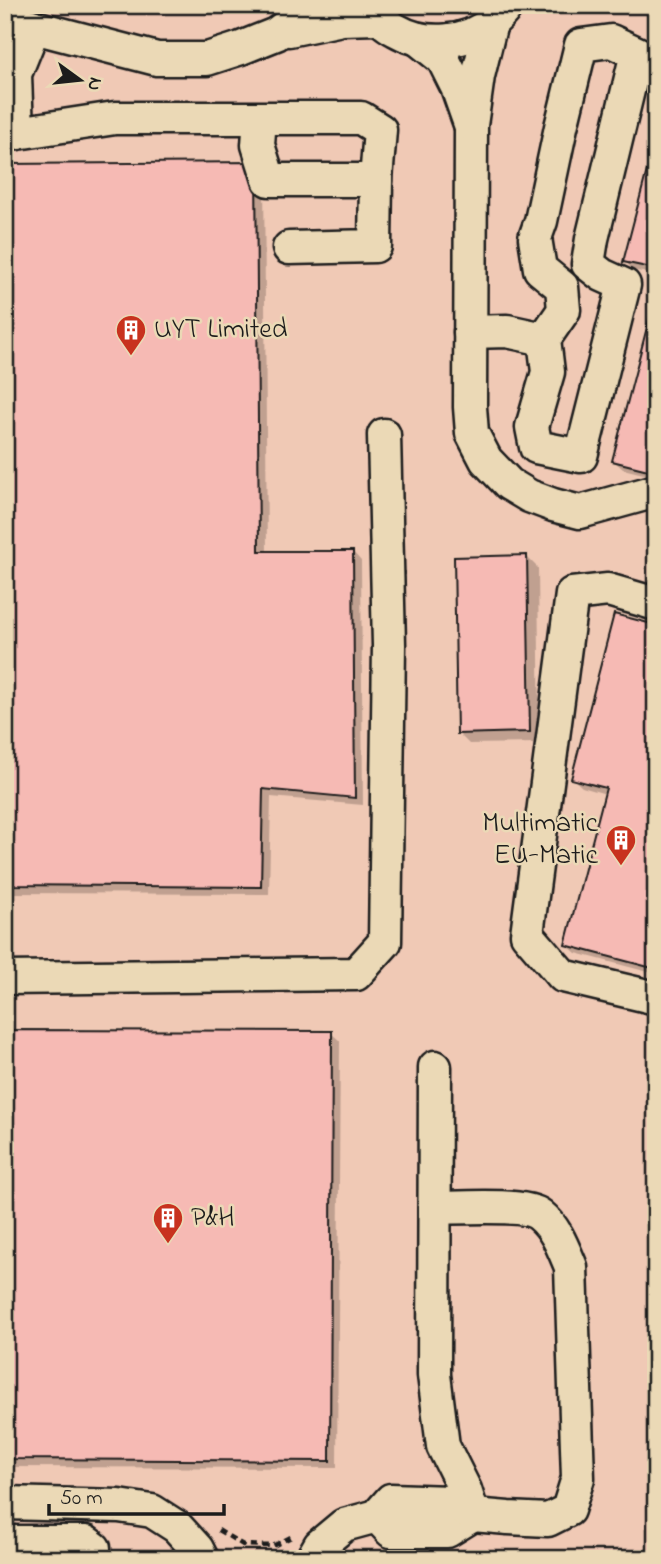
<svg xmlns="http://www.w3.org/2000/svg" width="661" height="1564" viewBox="0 0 661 1564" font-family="'Indie Flower',sans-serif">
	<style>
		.built { fill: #f0c9b5 }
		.shadow { fill: #0003 }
		.building { fill: #f6bab4; stroke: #1c1c1c; stroke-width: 2 }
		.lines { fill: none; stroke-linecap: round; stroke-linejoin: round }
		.minor-casing { stroke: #1c1c1c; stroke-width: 37 }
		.path { stroke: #1c1c1c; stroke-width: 4.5; stroke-dasharray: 7 5; stroke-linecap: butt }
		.minor { stroke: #ebd9b6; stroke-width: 32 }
		.labels { text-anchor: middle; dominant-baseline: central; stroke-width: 5; stroke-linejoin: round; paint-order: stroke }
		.poi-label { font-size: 28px; fill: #1c1c1c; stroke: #ebd9b6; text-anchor: start }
	</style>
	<rect width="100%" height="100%" fill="#eed0b5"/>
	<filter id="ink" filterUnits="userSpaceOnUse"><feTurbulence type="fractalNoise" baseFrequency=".0143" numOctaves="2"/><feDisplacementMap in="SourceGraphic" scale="14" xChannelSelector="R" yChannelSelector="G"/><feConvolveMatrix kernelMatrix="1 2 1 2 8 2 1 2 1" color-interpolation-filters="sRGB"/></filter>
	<g filter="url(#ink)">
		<!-- built -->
		<rect class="built" x="5" y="5" width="651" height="1554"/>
		<!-- shadow -->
		<g class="shadow">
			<path d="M 656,143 L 656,275 L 633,270 L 625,261 Z"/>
			<path d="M 5,166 L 264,172 L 267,553 L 353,552 L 361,561 L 363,805 L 271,797 L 269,894 L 5,893 Z"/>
			<path d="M 656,300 L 656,477 L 623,469 L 614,461 Z"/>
			<path d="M 527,557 L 538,568 L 540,743 L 469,744 L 458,733 Z"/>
			<path d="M 656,627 L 656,974 L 576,953 L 567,945 L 606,794 L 582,787 L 573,779 Z"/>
			<path d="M 5,1032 L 331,1033 L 340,1041 L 337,1468 L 5,1467 Z"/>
		</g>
		<!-- building -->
		<g class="building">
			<path d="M 656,136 L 656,269 L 623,262 Z"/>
			<path d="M 256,162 L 259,551 L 353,551 L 355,798 L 263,789 L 261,887 L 5,885 L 5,164 Z"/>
			<path d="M 656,293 L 656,472 L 612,461 Z"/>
			<path d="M 527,555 L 530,732 L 457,734 L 454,557 Z"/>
			<path d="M 614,614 L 656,625 L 656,969 L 565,945 L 606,788 L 571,779 Z"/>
			<path d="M 5,1030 L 332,1031 L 330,1461 L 5,1459 Z"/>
		</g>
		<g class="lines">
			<!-- minor casing -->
			<g class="minor-casing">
				<g id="minor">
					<path d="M 367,5 C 376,15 384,24 396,30 C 425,47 468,44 493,21 C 498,17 503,11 508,5"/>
					<path d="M 5,17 L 34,27 L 157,59 L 207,59 L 241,48 L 276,34 L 314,5"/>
					<path d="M 491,23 L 478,76 L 471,125 L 470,407 L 472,433 L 486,460 L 509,484 L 529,496 L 553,505 L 580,512 L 656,491"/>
					<path d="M 289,30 L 342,19 L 378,18"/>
					<path d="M 418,39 L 443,59 L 457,87 L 470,124"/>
					<path d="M 611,41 L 637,53 L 592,239 L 588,264 L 602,275 L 624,285 L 581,456 L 536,447 L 532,427 L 548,372 L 544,339 L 564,310 L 562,287 L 540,269 L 535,238 L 541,221 L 561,127 L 581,45 Z"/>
					<path d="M 5,133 L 17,133 L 115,118 L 361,118 L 380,130 L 376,180 L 269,180 L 258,145 L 260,118"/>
					<path d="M 17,133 L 15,74 L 34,27"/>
					<path d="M 289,248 L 375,246 L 376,180"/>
					<path d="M 470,332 L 507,331 L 544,339"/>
					<path d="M 656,604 L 608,590 L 572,594 L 527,934 L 563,976 L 656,998"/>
					<path d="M 5,978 L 356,974 L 385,942 L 389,645 L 384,435"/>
					<path d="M 5,1503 L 119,1506 L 152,1511 L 177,1527 L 197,1549 L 202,1559"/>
					<path d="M 377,1516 L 391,1531 L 447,1531 L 473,1515 L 465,1490 L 443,1446 L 434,1375 L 435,1067"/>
					<path d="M 5,1542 L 86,1542 L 94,1548 L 94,1559"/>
					<path d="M 312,1559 L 320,1545 L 344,1525 L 377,1516 L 391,1500 L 449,1502 L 473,1515 L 508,1518 L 548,1520 L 568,1510 L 578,1478 L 571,1267 C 563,1248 556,1228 540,1215 C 526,1203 455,1208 435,1208"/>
				</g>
			</g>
			<!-- path -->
			<path class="path" d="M 218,1530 L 243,1545 L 273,1546 L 293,1536"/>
			<!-- minor -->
			<use href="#minor" class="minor"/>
		</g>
	</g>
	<!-- icons -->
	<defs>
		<g id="building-pin" transform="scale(1.575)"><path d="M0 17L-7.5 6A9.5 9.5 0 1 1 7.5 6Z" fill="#c8321e" stroke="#ebd9b6"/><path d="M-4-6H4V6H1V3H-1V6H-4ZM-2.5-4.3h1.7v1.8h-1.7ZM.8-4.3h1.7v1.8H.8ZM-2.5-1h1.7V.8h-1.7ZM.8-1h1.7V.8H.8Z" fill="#fff"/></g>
	</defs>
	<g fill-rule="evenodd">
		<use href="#building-pin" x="131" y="330"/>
		<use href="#building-pin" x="621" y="840"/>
		<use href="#building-pin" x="168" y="1218"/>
	</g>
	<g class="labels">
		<!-- poi labels -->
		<g class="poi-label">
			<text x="154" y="330">UYT Limited</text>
			<text x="598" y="824" text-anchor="end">Multimatic<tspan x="598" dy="32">EU-Matic</tspan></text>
			<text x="191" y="1218">P&amp;H</text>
		</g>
	</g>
	<!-- margin -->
	<rect width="661" height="1564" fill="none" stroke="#ebd9b6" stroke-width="28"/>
	<rect x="14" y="14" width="633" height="1536" fill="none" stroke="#1c1c1c" stroke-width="2.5" filter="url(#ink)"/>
	<!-- north arrow -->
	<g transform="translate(80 80) rotate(105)" stroke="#ebd9b6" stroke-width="5" paint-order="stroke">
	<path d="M0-5L12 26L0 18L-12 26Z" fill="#1c1c1c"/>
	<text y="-10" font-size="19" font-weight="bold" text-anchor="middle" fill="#1c1c1c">N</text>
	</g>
	<!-- scale -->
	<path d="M49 1504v10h175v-10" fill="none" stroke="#1c1c1c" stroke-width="3.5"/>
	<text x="60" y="1504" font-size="21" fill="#1c1c1c" stroke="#ebd9b6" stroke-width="5" paint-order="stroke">50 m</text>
</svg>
